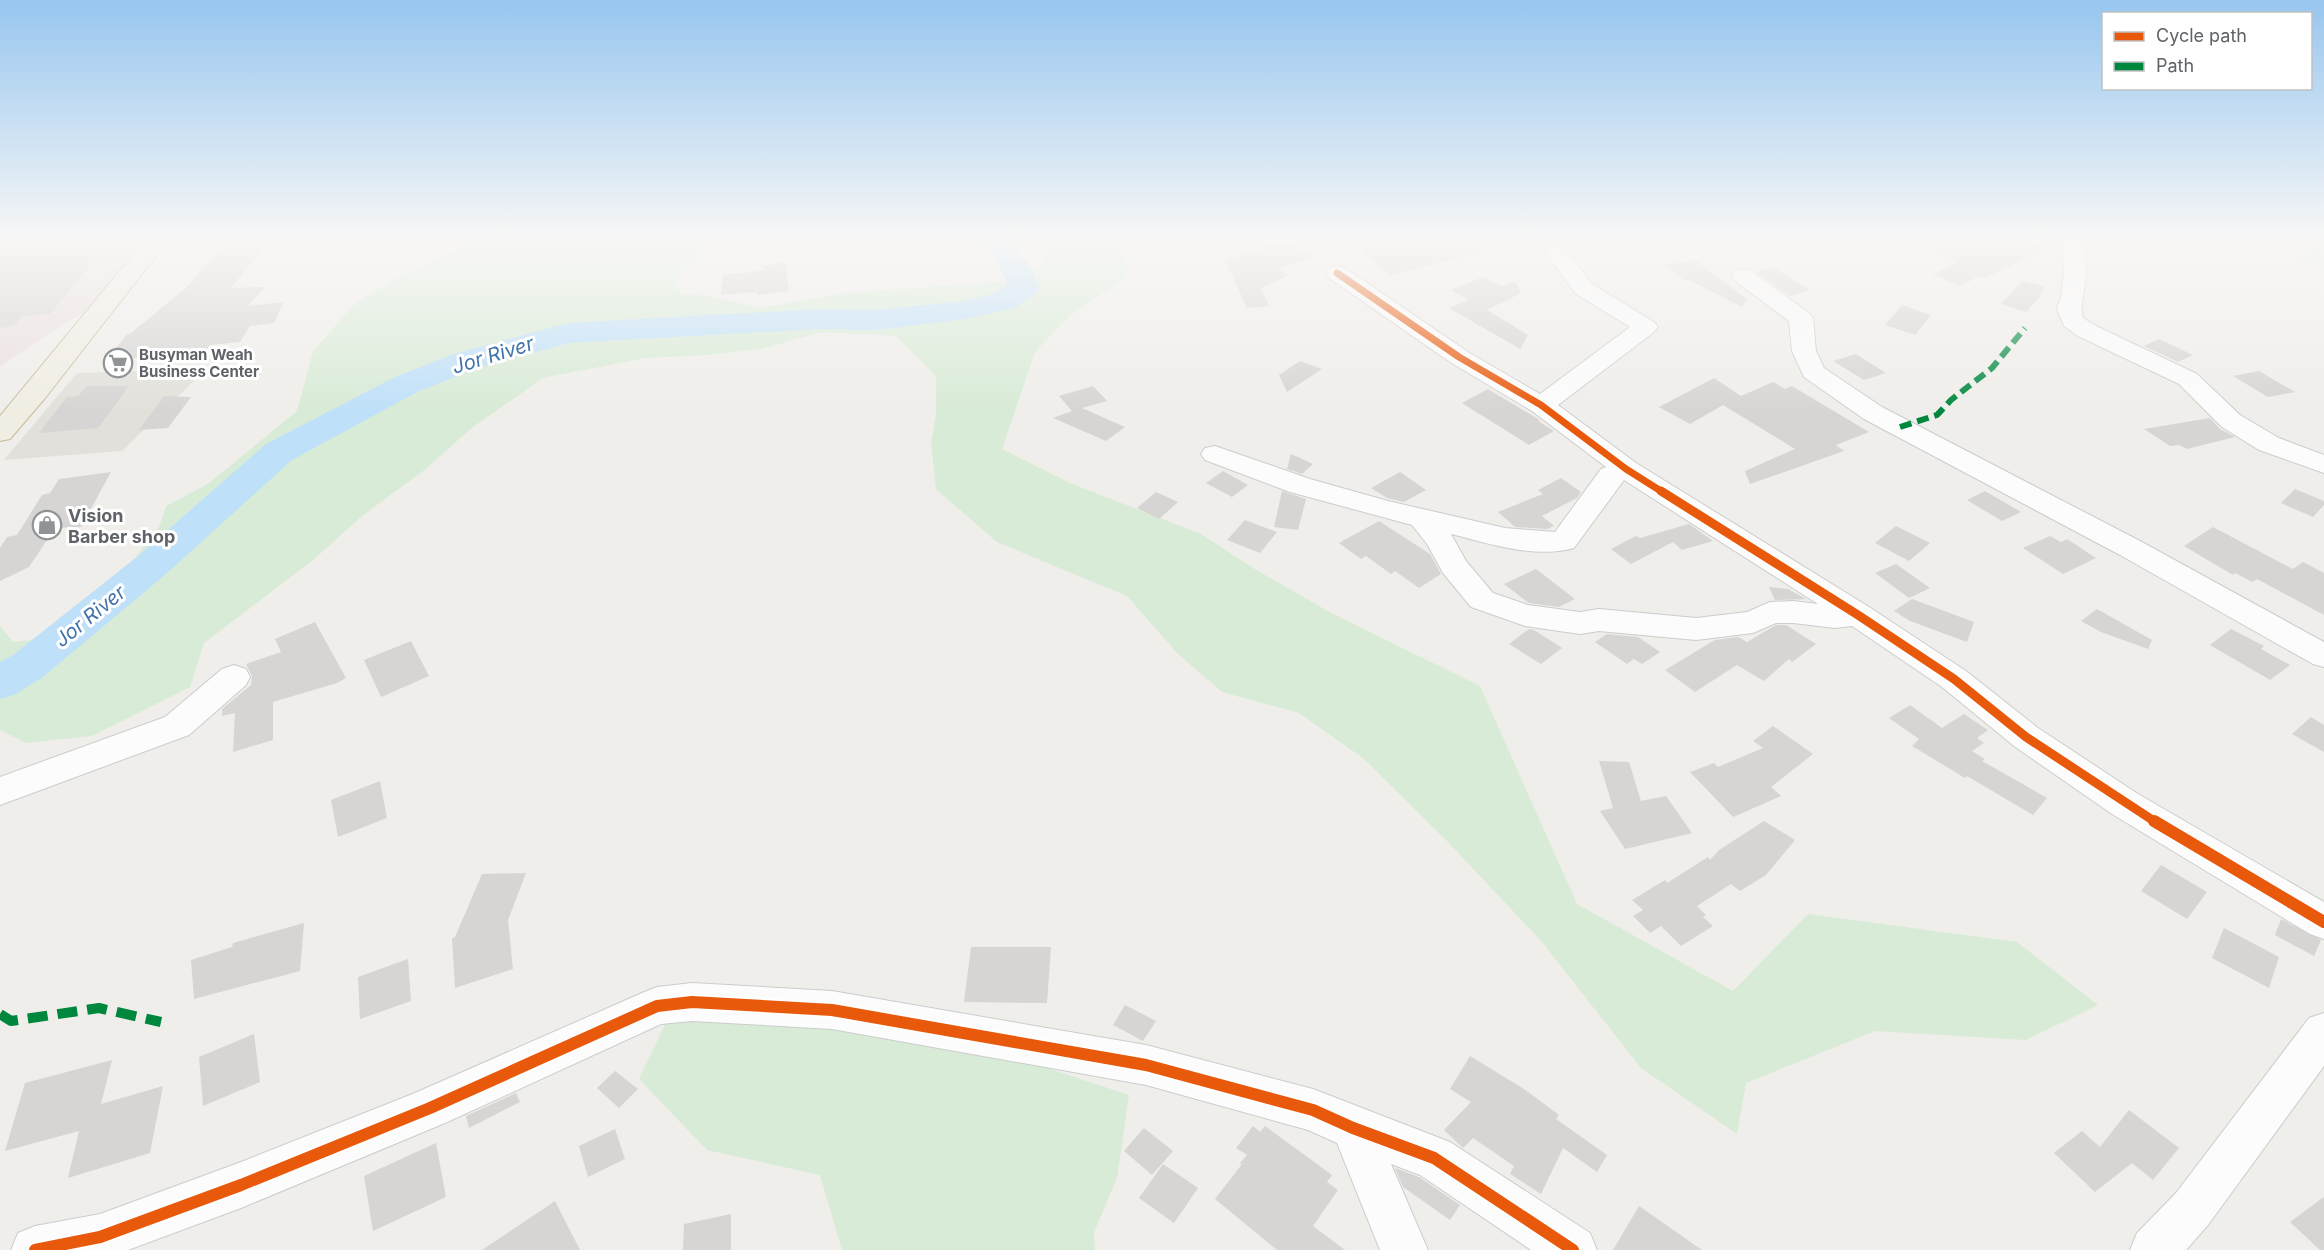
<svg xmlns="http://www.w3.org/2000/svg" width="2324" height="1250" viewBox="0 0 2324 1250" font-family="Inter,sans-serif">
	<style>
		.education { fill: #e2e0da }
		.medical { fill: #eae0de }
		.green { fill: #d8ebd6 }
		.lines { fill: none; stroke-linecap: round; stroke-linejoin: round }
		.river { fill: #bfe0f9; fill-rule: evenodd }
		.building { fill: #d6d5d3 }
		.minor-casing { stroke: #cbcccc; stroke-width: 2 }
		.highway-casing { stroke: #c8b996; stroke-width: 2 }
		.minor { fill: #fdfcfc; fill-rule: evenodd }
		.highway { fill: #f0ede3; fill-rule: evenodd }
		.quiet-far1 { stroke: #00873e; stroke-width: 6; stroke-dasharray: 12 6; stroke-linecap: butt }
		.quiet { stroke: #00873e; stroke-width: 10; stroke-dasharray: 20 10; stroke-linecap: butt }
		.cycleway-far2-casing { stroke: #fff; stroke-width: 10 }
		.cycleway-far1-casing { stroke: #fff; stroke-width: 13 }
		.cycleway-casing { stroke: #fff; stroke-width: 16 }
		.cycleway-far2 { stroke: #e8590c; stroke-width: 7 }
		.cycleway-far1 { stroke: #e8590c; stroke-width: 9 }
		.cycleway { stroke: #e8590c; stroke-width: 12 }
		.labels { text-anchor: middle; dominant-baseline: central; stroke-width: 6; stroke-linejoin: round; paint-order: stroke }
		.far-poi-label { font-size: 15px; font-weight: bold; fill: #5f6368; stroke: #fff; text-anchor: start }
		.poi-label { font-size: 18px; font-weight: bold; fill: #5f6368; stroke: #fff; text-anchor: start }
		.water-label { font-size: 20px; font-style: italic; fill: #4174aa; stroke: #fff }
	</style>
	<rect width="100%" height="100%" fill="#efeeea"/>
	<!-- education -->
	<path class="education" d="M 206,369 L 122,451 L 4,460 L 77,373 Z"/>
	<!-- medical -->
	<path class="medical" d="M 0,238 L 155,238 L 98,303 L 0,366 Z"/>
	<!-- green -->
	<g class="green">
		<path d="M 484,238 L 716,238 L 712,245 L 675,280 L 680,293 L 714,297 L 760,308 L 843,293 L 1013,281 L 1045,262 L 1034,238 L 1117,238 L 1128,267 L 1125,279 L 1070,315 L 1035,352 L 1002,449 L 1070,483 L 1201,534 L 1253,568 L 1331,613 L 1480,686 L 1577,904 L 1733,991 L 1808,914 L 2017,942 L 2098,1005 L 2026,1040 L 1875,1031 L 1746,1083 L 1737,1134 L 1641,1068 L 1542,942 L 1448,842 L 1363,758 L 1299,713 L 1222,692 L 1178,654 L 1127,596 L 997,542 L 936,489 L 931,444 L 936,415 L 936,376 L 896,336 L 822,332 L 761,349 L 708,355 L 645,358 L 543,378 L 473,427 L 423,471 L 362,516 L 313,560 L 204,643 L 190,687 L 92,736 L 26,743 L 0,730 L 0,626 L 13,642 L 70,636 L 104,598 L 159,527 L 166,506 L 208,484 L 297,411 L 313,351 L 356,303 L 400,276 Z"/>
		<path d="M 2324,241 L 2324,271 L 2298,257 L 2318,242 Z"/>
		<path d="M 786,1014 L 907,1043 L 1038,1065 L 1129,1095 L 1117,1178 L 1094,1232 L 1095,1250 L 842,1250 L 820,1175 L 707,1150 L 639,1079 L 669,1016 Z"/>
	</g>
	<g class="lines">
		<!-- river -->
		<path class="river" d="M 981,238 L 1009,238 L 1031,269 L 1039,288 L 1035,294 L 1014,308 L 966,319 L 874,330 L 819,329 L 569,343 L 478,368 L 419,391 L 292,460 L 166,574 L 43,677 L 16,694 L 0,699 L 0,662 L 13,655 L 138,556 L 266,444 L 395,377 L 454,354 L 568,323 L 819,309 L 874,310 L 966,301 L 992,294 L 1007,285 L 1001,269 Z"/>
	</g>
	<!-- building -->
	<g class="building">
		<path d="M 0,237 L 135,237 L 114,259 L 95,260 L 50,314 L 22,316 L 14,326 L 0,328 Z"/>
		<path d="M 229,237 L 273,237 L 231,288 L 265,287 L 248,306 L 284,302 L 274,323 L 250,326 L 240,342 L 210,345 L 207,350 L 108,361 L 112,357 L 109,357 L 127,334 L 131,333 L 186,288 Z"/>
		<path d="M 1345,237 L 1511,237 L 1511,244 L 1390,275 Z"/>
		<path d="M 1911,237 L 2022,237 L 2047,248 L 1985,278 L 1979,276 L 1960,286 L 1933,274 L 1957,262 Z"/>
		<path d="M 1287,239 L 1314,257 L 1278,269 L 1288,275 L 1261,288 L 1269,306 L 1247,308 L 1225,260 Z"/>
		<path d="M 1695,260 L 1747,299 L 1742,307 L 1689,280 L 1685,281 L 1665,265 Z"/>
		<path d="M 786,262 L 789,291 L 757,295 L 757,292 L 721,295 L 723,275 L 764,270 L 763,265 Z"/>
		<path d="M 1774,267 L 1810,290 L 1790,296 L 1756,272 Z"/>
		<path d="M 1483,277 L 1502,286 L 1515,281 L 1521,293 L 1487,310 L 1528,335 L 1520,349 L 1449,308 L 1469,300 L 1451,290 Z"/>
		<path d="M 2022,281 L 2044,286 L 2039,298 L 2026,312 L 2001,304 Z"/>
		<path d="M 1902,305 L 1931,315 L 1915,335 L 1885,325 Z"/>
		<path d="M 2159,339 L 2193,355 L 2178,362 L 2144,346 Z"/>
		<path d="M 1856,354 L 1886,373 L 1864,380 L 1833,361 Z"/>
		<path d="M 1300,361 L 1322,369 L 1287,392 L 1279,375 Z"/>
		<path d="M 2259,371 L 2295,392 L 2268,397 L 2233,376 Z"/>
		<path d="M 1714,378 L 1741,396 L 1773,382 L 1785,389 L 1792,386 L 1869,432 L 1836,445 L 1844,451 L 1750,484 L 1745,471 L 1795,449 L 1723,405 L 1690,424 L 1659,407 Z"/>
		<path d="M 87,386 L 129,386 L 98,428 L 39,433 L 67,397 L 78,396 Z"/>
		<path d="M 1093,386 L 1107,401 L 1082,408 L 1125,427 L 1106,441 L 1053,418 L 1072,411 L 1059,396 Z"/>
		<path d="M 1488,389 L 1538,419 L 1540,420 L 1538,421 L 1554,431 L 1529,445 L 1462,403 Z"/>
		<path d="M 164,396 L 191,397 L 168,428 L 139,430 Z"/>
		<path d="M 2210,418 L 2220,429 L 2235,437 L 2187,449 L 2179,445 L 2170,446 L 2144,429 Z"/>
		<path d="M 1291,454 L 1313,464 L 1302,474 L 1287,469 Z"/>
		<path d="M 1223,471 L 1248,485 L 1232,497 L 1206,483 Z"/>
		<path d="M 111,472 L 81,527 L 55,528 L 29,567 L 0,581 L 0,548 L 7,537 L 17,535 L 42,495 L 50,493 L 59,479 Z"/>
		<path d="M 1400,472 L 1426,490 L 1404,502 L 1387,498 L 1371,488 Z"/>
		<path d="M 1561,478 L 1581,492 L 1577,498 L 1542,516 L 1554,526 L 1547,529 L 1515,527 L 1498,512 L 1543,494 L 1538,490 Z"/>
		<path d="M 2295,489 L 2324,501 L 2324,505 L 2313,517 L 2281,503 Z"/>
		<path d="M 1282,491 L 1306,499 L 1298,530 L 1274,527 Z"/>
		<path d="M 1985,491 L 2021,512 L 2002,521 L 1967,500 Z"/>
		<path d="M 1156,492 L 1178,502 L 1159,519 L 1137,508 Z"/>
		<path d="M 1245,520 L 1277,532 L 1260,553 L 1227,540 Z"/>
		<path d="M 1379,521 L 1430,554 L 1441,574 L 1419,588 L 1395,571 L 1391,574 L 1366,556 L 1361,559 L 1339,543 Z"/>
		<path d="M 1689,524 L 1713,541 L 1682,550 L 1673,542 L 1631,564 L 1611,549 L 1636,536 L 1640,538 Z"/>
		<path d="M 1896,526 L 1930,543 L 1909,561 L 1875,543 Z"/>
		<path d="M 2213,527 L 2293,569 L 2303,562 L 2324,573 L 2324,615 L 2257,579 L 2252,582 L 2235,573 L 2233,575 L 2184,546 Z"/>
		<path d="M 2050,536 L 2061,542 L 2067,539 L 2096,558 L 2063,574 L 2023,548 Z"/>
		<path d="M 1896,564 L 1930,588 L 1909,598 L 1875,573 Z"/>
		<path d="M 1536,569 L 1575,599 L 1559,607 L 1529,603 L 1504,584 Z"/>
		<path d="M 1769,587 L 1788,589 L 1806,599 L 1775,600 Z"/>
		<path d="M 1912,599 L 1974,622 L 1967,642 L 1910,621 L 1894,611 Z"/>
		<path d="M 2097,609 L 2152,640 L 2148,649 L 2101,632 L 2081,621 Z"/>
		<path d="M 315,622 L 346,678 L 337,683 L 273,702 L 273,740 L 233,752 L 235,713 L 222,716 L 222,709 L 251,685 L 252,676 L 246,664 L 281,652 L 275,639 Z"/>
		<path d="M 1776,625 L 1786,625 L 1816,644 L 1792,662 L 1789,659 L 1764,681 L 1737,665 L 1695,692 L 1665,670 L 1715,640 L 1738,637 L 1747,642 Z"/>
		<path d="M 1529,629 L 1534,630 L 1562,648 L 1541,664 L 1509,644 Z"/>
		<path d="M 2231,629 L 2264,646 L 2261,649 L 2290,665 L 2270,680 L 2210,645 Z"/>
		<path d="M 1607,634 L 1638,637 L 1660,652 L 1642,664 L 1634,659 L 1627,664 L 1595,642 Z"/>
		<path d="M 411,641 L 429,676 L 381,697 L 364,660 Z"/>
		<path d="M 1910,705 L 1942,728 L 1964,714 L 1988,730 L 1977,738 L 1984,743 L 1972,751 L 1985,759 L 1982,761 L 2047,798 L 2033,815 L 1967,776 L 1965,778 L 1912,746 L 1919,739 L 1889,718 Z"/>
		<path d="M 2311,717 L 2324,725 L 2324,752 L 2292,734 Z"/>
		<path d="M 1773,726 L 1813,754 L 1771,787 L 1781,796 L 1733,817 L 1690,772 L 1714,763 L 1718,767 L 1763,748 L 1753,741 Z"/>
		<path d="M 1599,761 L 1629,762 L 1641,801 L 1666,796 L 1692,833 L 1625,849 L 1600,811 L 1613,808 Z"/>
		<path d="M 380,781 L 387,818 L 338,837 L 331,800 Z"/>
		<path d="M 1764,821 L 1795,840 L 1766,875 L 1740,891 L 1731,884 L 1697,906 L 1706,915 L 1703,917 L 1713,926 L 1681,946 L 1661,926 L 1650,933 L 1633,916 L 1643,910 L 1632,900 L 1665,880 L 1667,883 L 1708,857 L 1710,860 L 1719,850 Z"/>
		<path d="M 2161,865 L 2207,892 L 2187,919 L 2141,891 Z"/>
		<path d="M 526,873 L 508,920 L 513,969 L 455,988 L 452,938 L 455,937 L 482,874 Z"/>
		<path d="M 2281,919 L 2321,940 L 2314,956 L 2275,935 Z"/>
		<path d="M 304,923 L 300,971 L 194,999 L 191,960 L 232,947 L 233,943 Z"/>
		<path d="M 2224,928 L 2279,957 L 2269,988 L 2212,958 Z"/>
		<path d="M 971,947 L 1051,947 L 1047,1003 L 964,1002 Z"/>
		<path d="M 408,959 L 411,1001 L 360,1019 L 358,977 Z"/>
		<path d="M 1125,1005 L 1156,1021 L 1143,1041 L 1113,1025 Z"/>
		<path d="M 254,1034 L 260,1082 L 203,1106 L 199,1057 Z"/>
		<path d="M 1470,1056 L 1524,1089 L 1559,1115 L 1556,1119 L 1607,1155 L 1597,1172 L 1563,1148 L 1541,1194 L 1510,1174 L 1514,1166 L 1473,1138 L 1463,1148 L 1444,1130 L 1471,1102 L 1450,1089 Z"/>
		<path d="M 112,1060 L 101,1104 L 163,1086 L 150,1153 L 68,1178 L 79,1131 L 5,1151 L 25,1083 Z"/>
		<path d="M 615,1071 L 638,1089 L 619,1108 L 597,1088 Z"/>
		<path d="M 516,1093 L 520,1102 L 469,1128 L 466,1116 Z"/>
		<path d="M 2129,1110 L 2179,1148 L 2153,1180 L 2132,1163 L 2095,1192 L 2054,1153 L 2082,1131 L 2100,1147 Z"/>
		<path d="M 1253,1126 L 1260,1132 L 1265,1126 L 1332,1175 L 1327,1182 L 1338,1190 L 1313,1226 L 1345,1250 L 1277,1250 L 1215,1199 L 1242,1164 L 1240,1163 L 1247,1155 L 1236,1148 Z"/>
		<path d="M 1144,1128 L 1173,1151 L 1152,1175 L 1124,1151 Z"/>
		<path d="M 615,1129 L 625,1159 L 588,1177 L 579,1146 Z"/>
		<path d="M 436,1143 L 446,1197 L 373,1231 L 364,1176 Z"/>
		<path d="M 1163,1164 L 1198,1188 L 1174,1223 L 1139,1198 Z"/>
		<path d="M 1395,1168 L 1419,1177 L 1460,1205 L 1450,1220 L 1403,1187 Z"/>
		<path d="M 2324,1197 L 2324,1250 L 2320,1250 L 2290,1222 Z"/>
		<path d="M 555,1201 L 580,1250 L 482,1250 Z"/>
		<path d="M 1639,1206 L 1702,1250 L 1613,1250 Z"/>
		<path d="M 731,1214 L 731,1250 L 683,1250 L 684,1224 Z"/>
	</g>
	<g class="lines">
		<!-- minor casing -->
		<g class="minor-casing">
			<g id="minor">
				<path d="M 2061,238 L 2083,238 C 2084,250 2086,262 2086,273 C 2086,288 2079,304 2083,318 L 2096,326 L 2197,374 L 2240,415 L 2279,438 L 2324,455 L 2324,473 L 2259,450 L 2222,427 L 2179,384 L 2078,336 L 2064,326 L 2057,309 L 2061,297 L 2064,273 Z"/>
				<path d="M 1557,247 L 1565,249 L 1592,284 L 1654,322 L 1658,327 L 1654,332 L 1558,405 L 1636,463 L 1869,607 L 1966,671 L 2038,728 L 2138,794 L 2324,902 L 2324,939 L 2310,934 L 2112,814 L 2014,746 L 1942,687 L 1852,626 L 1835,628 L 1793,623 L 1776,623 L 1753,633 L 1696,640 L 1599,631 L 1580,634 L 1525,626 L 1471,607 L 1443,573 L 1427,544 L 1412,525 L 1290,492 L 1205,460 L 1201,454 L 1205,448 L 1215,446 L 1310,479 L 1388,501 L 1505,528 L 1555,532 L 1601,469 L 1606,467 L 1532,411 L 1450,362 L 1329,278 L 1326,273 L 1329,268 L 1337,266 L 1345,268 L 1468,352 L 1540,394 L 1630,327 L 1576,294 L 1546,254 L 1549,249 ZM 1624,480 L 1818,604 L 1793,601 L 1770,602 L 1747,612 L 1696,618 L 1599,609 L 1580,612 L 1528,605 L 1493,593 L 1466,561 L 1451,534 C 1491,544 1534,559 1574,548 Z"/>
				<path d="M 1743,269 L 1751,271 L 1809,313 L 1813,318 L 1816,351 L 1824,368 L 1882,407 L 2140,541 L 2324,642 L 2324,667 L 2313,664 L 2120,555 L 1864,419 L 1804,377 L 1792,351 L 1789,321 L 1735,281 L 1732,276 L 1735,271 Z"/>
				<path d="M 234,665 L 246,669 L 250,677 L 246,685 L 189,735 L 0,805 L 0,777 L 165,717 L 222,669 Z"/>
				<path d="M 692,983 L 832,991 L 1146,1045 L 1313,1089 L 1450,1142 L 1590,1233 L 1597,1250 L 1531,1250 L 1420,1175 L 1391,1164 L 1428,1250 L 1380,1250 L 1337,1143 L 1308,1130 L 1146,1085 L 832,1029 L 692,1021 L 661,1024 L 445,1123 L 241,1208 L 128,1250 L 11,1250 L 18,1233 L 35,1226 L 100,1214 L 241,1162 L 415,1093 L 642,993 L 657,987 Z"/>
				<path d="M 2324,1013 L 2324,1066 L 2208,1225 L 2186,1250 L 2130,1250 L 2137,1233 L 2176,1193 L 2309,1018 Z"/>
			</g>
		</g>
		<!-- highway casing -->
		<g class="highway-casing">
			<path id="highway" d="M 147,238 L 170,238 L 46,397 L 10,439 L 0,441 L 0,416 Z"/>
		</g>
		<!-- minor -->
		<use href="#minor" class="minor"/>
		<!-- highway -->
		<use href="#highway" class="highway"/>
		<!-- quiet-far1 -->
		<path class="quiet-far1" d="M 1900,427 L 1937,415 L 1951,400 L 1992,368 L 2025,328"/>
		<!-- quiet -->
		<path class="quiet" d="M 0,1014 L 11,1021 L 99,1008 L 161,1022"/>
		<!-- cycleway-far2 casing -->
		<g class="cycleway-far2-casing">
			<path id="cycleway-far2" d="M 1337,273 L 1459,357 L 1541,405 L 1626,469 L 1664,493"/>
		</g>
		<!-- cycleway-far1 casing -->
		<g class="cycleway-far1-casing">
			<path id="cycleway-far1" d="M 1661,491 L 1858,615 L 1954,679 L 2026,737 L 2157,823"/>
		</g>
		<!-- cycleway casing -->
		<g class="cycleway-casing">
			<g id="cycleway">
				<path d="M 2154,821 L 2324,922"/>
				<path d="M 35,1250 L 100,1237 L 241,1185 L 430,1108 L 657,1006 L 692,1002 L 832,1010 L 1146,1065 L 1313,1110 L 1353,1128 L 1434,1158 L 1573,1250"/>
			</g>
		</g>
		<!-- cycleway-far2 -->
		<use href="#cycleway-far2" class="cycleway-far2"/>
		<!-- cycleway-far1 -->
		<use href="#cycleway-far1" class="cycleway-far1"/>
		<!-- cycleway -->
		<use href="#cycleway" class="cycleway"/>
	</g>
	<!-- sky -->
	<linearGradient id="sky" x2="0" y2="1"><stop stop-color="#97c6ef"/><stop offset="0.58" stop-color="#f8f7f6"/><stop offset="1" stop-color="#f8f7f6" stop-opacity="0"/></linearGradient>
	<rect width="2324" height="412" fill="url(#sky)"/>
	<!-- icons -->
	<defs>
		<g id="supermarket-ring" transform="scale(1.5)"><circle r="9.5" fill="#fff" stroke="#919496" stroke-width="1.5"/><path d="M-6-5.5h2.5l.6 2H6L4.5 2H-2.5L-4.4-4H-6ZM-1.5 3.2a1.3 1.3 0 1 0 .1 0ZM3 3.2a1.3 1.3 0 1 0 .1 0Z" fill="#919496"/></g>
		<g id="shop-ring" transform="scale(1.5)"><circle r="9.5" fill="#fff" stroke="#919496" stroke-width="1.5"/><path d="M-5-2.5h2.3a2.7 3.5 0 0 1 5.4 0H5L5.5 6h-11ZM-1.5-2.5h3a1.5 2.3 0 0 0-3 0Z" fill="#919496"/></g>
	</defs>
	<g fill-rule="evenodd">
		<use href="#supermarket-ring" x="118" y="363"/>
		<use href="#shop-ring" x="47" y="525"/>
	</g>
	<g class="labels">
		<!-- far-poi labels -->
		<g class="far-poi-label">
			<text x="139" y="354">Busyman Weah<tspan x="139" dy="17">Business Center</tspan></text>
		</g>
		<!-- poi labels -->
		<g class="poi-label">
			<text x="68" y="515">Vision<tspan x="68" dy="21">Barber shop</tspan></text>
		</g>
		<!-- water labels -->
		<g class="water-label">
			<text transform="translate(493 355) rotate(-17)">Jor River</text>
			<text transform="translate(90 616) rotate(-39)">Jor River</text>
		</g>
	</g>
	<!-- legend -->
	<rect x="2102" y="12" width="210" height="78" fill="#ffffff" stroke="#bfc1c3" stroke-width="1.5"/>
	<rect x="2114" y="32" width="30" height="9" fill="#e8590c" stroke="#bfc1c3" stroke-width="1.5"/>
	<text x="2156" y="42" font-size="18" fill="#5f6368">Cycle path</text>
	<rect x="2114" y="62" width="30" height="9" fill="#00873e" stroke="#bfc1c3" stroke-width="1.5"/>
	<text x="2156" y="72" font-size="18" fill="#5f6368">Path</text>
</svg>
